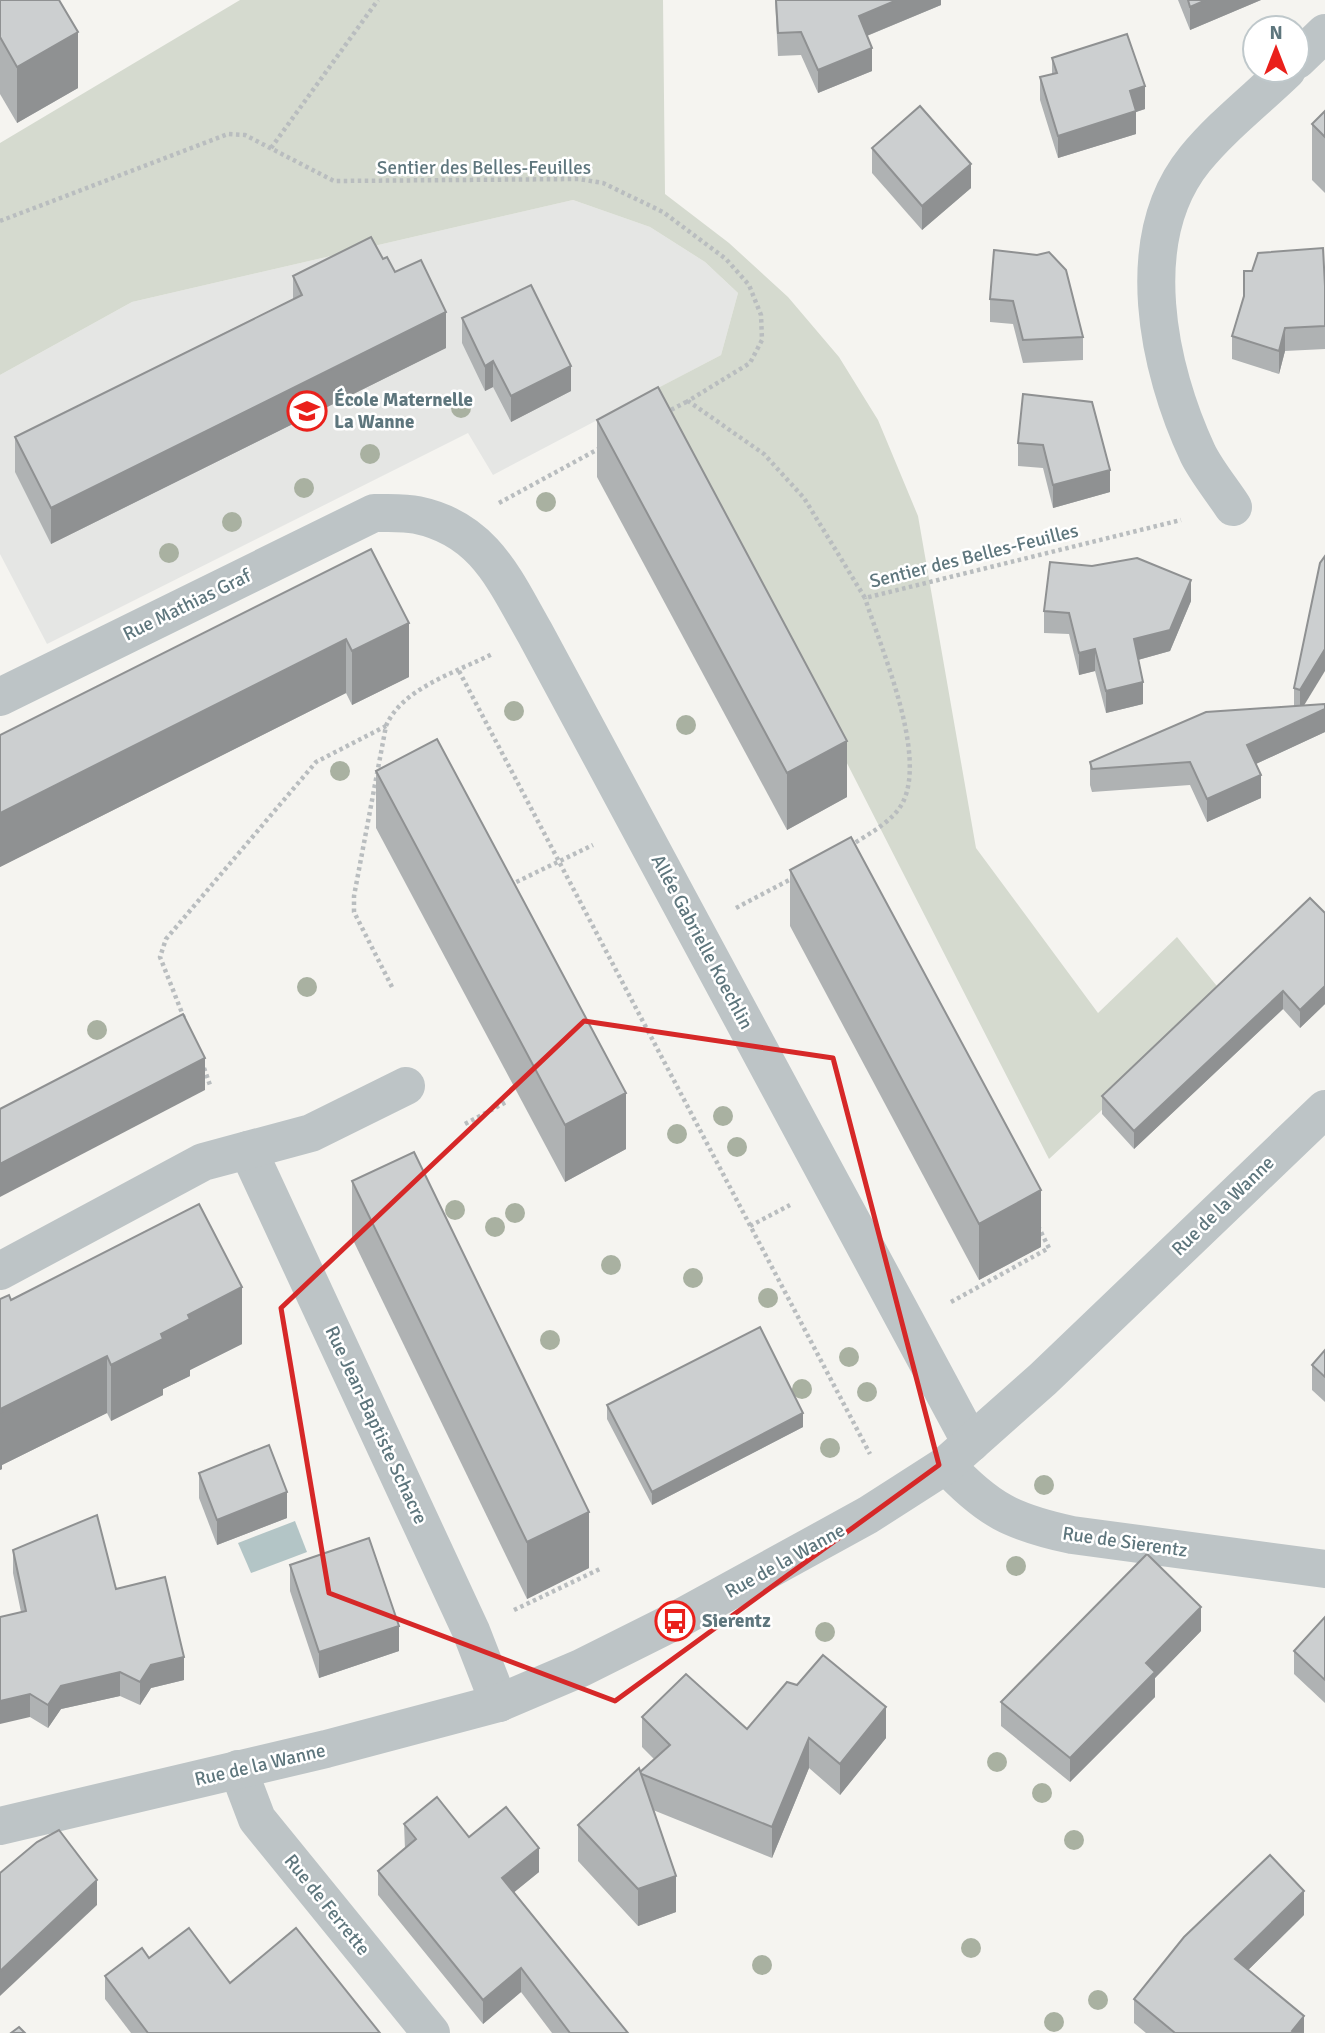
<svg xmlns="http://www.w3.org/2000/svg" width="1325" height="2033" viewBox="0 0 1325 2033" font-family="Signika,sans-serif">
	<style>
		.built { fill: #e5e6e4 }
		.green { fill: #d5dacf }
		.water { fill: #b3c5c6 }
		.lines { fill: none; stroke-linecap: round; stroke-linejoin: round }
		.path { stroke: #b9bdbf; stroke-width: 4.5; stroke-dasharray: 3.5 3.5; stroke-linecap: butt }
		.minor { stroke: #bdc4c6; stroke-width: 38 }
		.tree { fill: #a9b1a1 }
		.wall { fill: #afb2b3 }
		.shaded-wall { fill: #8f9192 }
		.building { fill: #cccfd0; stroke: #8f9192; stroke-width: 2 }
		.marked { fill: none; stroke: #d62828; stroke-width: 5; stroke-linejoin: round }
		.labels { text-anchor: middle; dominant-baseline: central; stroke-width: 5; stroke-linejoin: round; paint-order: stroke }
		.street-label { font-size: 19px; fill: #5e767d; stroke: #fff }
		.poi-label { font-size: 19px; font-weight: bold; fill: #5e767d; stroke: #fff; text-anchor: start }
	</style>
	<rect width="100%" height="100%" fill="#f5f4f0"/>
	<!-- built -->
	<path class="built" d="M 573,200 L 650,227 L 705,262 L 738,293 L 721,355 L 493,475 L 468,433 L 47,644 L 0,554 L 0,375 L 132,302 Z"/>
	<!-- green -->
	<path class="green" d="M 240,0 L 663,0 L 665,194 L 729,243 L 788,297 L 839,357 L 878,420 L 918,516 L 976,848 L 1098,1013 L 1177,937 L 1225,996 L 1049,1159 L 656,389 L 721,355 L 738,293 L 705,262 L 650,227 L 573,200 L 132,302 L 0,375 L 0,143 Z"/>
	<!-- water -->
	<path class="water" d="M 295,1521 L 307,1552 L 251,1573 L 238,1543 Z"/>
	<g class="lines">
		<!-- path -->
		<g class="path">
			<path d="M 271,148 L 378,0"/>
			<path d="M 0,221 L 228,134 L 245,135 L 334,181 L 579,179 L 603,183 L 663,212 L 726,259 L 749,285 L 761,315 L 762,340 L 750,363 L 688,401 L 764,454 L 804,498 L 865,598 L 1181,520"/>
			<path d="M 665,413 L 688,401"/>
			<path d="M 499,503 L 602,447"/>
			<path d="M 459,671 L 870,1454"/>
			<path d="M 850,846 C 868,834 893,822 903,802 C 927,753 881,649 865,598"/>
			<path d="M 510,885 L 593,845"/>
			<path d="M 736,908 L 793,878"/>
			<path d="M 392,987 L 354,912 L 354,896 L 386,726 C 402,688 457,672 492,654"/>
			<path d="M 184,1018 L 160,957 L 166,939 L 316,762 L 386,726"/>
			<path d="M 204,1068 L 210,1085"/>
			<path d="M 465,1124 L 508,1101"/>
			<path d="M 750,1226 L 790,1205"/>
			<path d="M 951,1302 L 1049,1248 L 1039,1228"/>
			<path d="M 514,1610 L 602,1568"/>
		</g>
		<!-- minor -->
		<g class="minor">
			<path d="M 1297,60 L 1325,33"/>
			<path d="M 1233,507 C 1222,490 1207,472 1198,454 C 1158,369 1130,239 1195,159 C 1221,127 1257,99 1287,70"/>
			<path d="M 0,697 L 374,513 C 388,513 404,512 417,515 C 484,529 504,579 535,633 L 971,1443"/>
			<path d="M 248,1150 L 471,1631 L 499,1703"/>
			<path d="M 0,1271 L 203,1162 L 311,1133 L 406,1086"/>
			<path d="M 946,1465 C 988,1510 1012,1522 1072,1535 L 1325,1569"/>
			<path d="M 238,1769 L 257,1819 L 431,2033"/>
			<path d="M 0,1826 L 326,1749 L 499,1703 L 581,1668 L 675,1621 L 868,1515 L 946,1465 L 1043,1379 L 1325,1109"/>
		</g>
	</g>
	<!-- trees -->
	<g class="tree">
		<circle cx="461" cy="408" r="10"/>
		<circle cx="370" cy="454" r="10"/>
		<circle cx="304" cy="488" r="10"/>
		<circle cx="546" cy="502" r="10"/>
		<circle cx="232" cy="522" r="10"/>
		<circle cx="169" cy="553" r="10"/>
		<circle cx="514" cy="711" r="10"/>
		<circle cx="686" cy="725" r="10"/>
		<circle cx="340" cy="771" r="10"/>
		<circle cx="307" cy="987" r="10"/>
		<circle cx="97" cy="1030" r="10"/>
		<circle cx="723" cy="1116" r="10"/>
		<circle cx="677" cy="1134" r="10"/>
		<circle cx="737" cy="1147" r="10"/>
		<circle cx="455" cy="1210" r="10"/>
		<circle cx="515" cy="1213" r="10"/>
		<circle cx="495" cy="1227" r="10"/>
		<circle cx="611" cy="1265" r="10"/>
		<circle cx="693" cy="1278" r="10"/>
		<circle cx="768" cy="1298" r="10"/>
		<circle cx="550" cy="1340" r="10"/>
		<circle cx="849" cy="1357" r="10"/>
		<circle cx="802" cy="1389" r="10"/>
		<circle cx="867" cy="1392" r="10"/>
		<circle cx="830" cy="1448" r="10"/>
		<circle cx="1044" cy="1485" r="10"/>
		<circle cx="1016" cy="1566" r="10"/>
		<circle cx="825" cy="1632" r="10"/>
		<circle cx="997" cy="1762" r="10"/>
		<circle cx="1042" cy="1793" r="10"/>
		<circle cx="1074" cy="1840" r="10"/>
		<circle cx="971" cy="1948" r="10"/>
		<circle cx="762" cy="1965" r="10"/>
		<circle cx="1098" cy="2000" r="10"/>
		<circle cx="1054" cy="2022" r="10"/>
	</g>
	<!-- wall -->
	<g class="wall">
		<path d="M 0,0 L 78,88 L 17,123 L 0,94 Z"/>
		<path d="M 775,0 L 941,0 L 941,5 L 867,36 L 872,71 L 818,93 L 801,55 L 778,56 Z"/>
		<path d="M 1178,0 L 1261,0 L 1190,30 Z"/>
		<path d="M 1052,58 L 1145,109 L 1136,112 L 1136,134 L 1058,158 L 1040,100 L 1040,77 L 1052,74 Z"/>
		<path d="M 1325,111 L 1325,193 L 1312,180 L 1312,124 Z"/>
		<path d="M 872,148 L 971,188 L 922,230 L 872,173 Z"/>
		<path d="M 994,250 L 1083,337 L 1083,360 L 1023,363 L 1013,324 L 990,322 L 990,299 Z"/>
		<path d="M 383,259 L 395,272 L 446,348 L 51,544 L 15,472 L 15,437 L 293,299 L 293,276 Z"/>
		<path d="M 1325,286 L 1325,349 L 1285,351 L 1279,374 L 1232,359 L 1232,336 Z"/>
		<path d="M 462,318 L 571,391 L 511,422 L 493,387 L 485,391 L 462,343 Z"/>
		<path d="M 1023,394 L 1110,492 L 1053,508 L 1043,468 L 1018,466 L 1018,443 Z"/>
		<path d="M 597,420 L 847,797 L 787,830 L 597,477 Z"/>
		<path d="M 371,549 L 409,677 L 352,705 L 346,693 L 0,867 L 0,735 Z"/>
		<path d="M 1325,556 L 1304,705 L 1325,732 L 1256,764 L 1261,798 L 1207,822 L 1190,785 L 1092,792 L 1090,785 L 1090,762 L 1294,706 L 1294,688 Z"/>
		<path d="M 1191,601 L 1170,651 L 1138,660 L 1143,704 L 1106,713 L 1095,671 L 1079,675 L 1069,634 L 1044,633 L 1044,611 Z"/>
		<path d="M 376,771 L 626,1149 L 565,1182 L 376,828 Z"/>
		<path d="M 790,870 L 1041,1247 L 979,1280 L 790,926 Z"/>
		<path d="M 1325,913 L 1325,1004 L 1300,1028 L 1283,1009 L 1134,1149 L 1102,1114 L 1102,1096 Z"/>
		<path d="M 352,1181 L 589,1568 L 527,1599 L 352,1238 Z"/>
		<path d="M 11,1300 L 242,1344 L 190,1370 L 190,1376 L 163,1389 L 163,1395 L 111,1421 L 107,1413 L 2,1465 L 2,1469 L 0,1470 Z"/>
		<path d="M 1325,1350 L 1325,1402 L 1312,1390 L 1312,1365 Z"/>
		<path d="M 607,1405 L 803,1427 L 652,1505 L 607,1419 Z"/>
		<path d="M 199,1473 L 287,1518 L 217,1545 L 199,1498 Z"/>
		<path d="M 13,1550 L 116,1589 L 184,1680 L 151,1688 L 140,1705 L 120,1696 L 61,1709 L 48,1728 L 30,1717 L 21,1612 L 13,1573 Z"/>
		<path d="M 290,1565 L 399,1651 L 319,1678 L 290,1591 Z"/>
		<path d="M 1325,1617 L 1325,1703 L 1294,1674 L 1294,1651 Z"/>
		<path d="M 1201,1631 L 1155,1678 L 1155,1697 L 1070,1782 L 1001,1726 L 1001,1702 Z"/>
		<path d="M 642,1717 L 747,1729 L 886,1738 L 840,1795 L 809,1768 L 772,1858 L 653,1810 L 676,1912 L 638,1926 L 578,1861 L 578,1825 L 654,1759 L 642,1747 Z"/>
		<path d="M 404,1824 L 469,1837 L 539,1872 L 514,1892 L 628,2033 L 552,2033 L 521,1992 L 483,2024 L 378,1895 L 378,1871 L 405,1849 Z"/>
		<path d="M 1304,1915 L 1248,1970 L 1304,2033 L 1146,2033 L 1134,2023 L 1134,1999 Z"/>
		<path d="M 149,1958 L 230,1983 L 380,2033 L 131,2033 L 105,1999 L 105,1976 Z"/>
	</g>
	<!-- shaded-wall -->
	<g class="shaded-wall">
		<path d="M 897,0 L 941,0 L 941,5 L 859,39 L 859,16 Z"/>
		<path d="M 1206,0 L 1261,0 L 1190,30 L 1190,7 Z"/>
		<path d="M 78,32 L 78,88 L 17,123 L 17,67 Z"/>
		<path d="M 872,48 L 872,71 L 818,93 L 818,70 Z"/>
		<path d="M 1145,86 L 1145,109 L 1136,112 L 1136,134 L 1058,158 L 1058,136 L 1130,91 Z"/>
		<path d="M 971,164 L 971,188 L 922,230 L 922,206 Z"/>
		<path d="M 446,312 L 446,348 L 51,544 L 51,508 Z"/>
		<path d="M 1285,328 L 1285,351 L 1279,374 L 1279,351 Z"/>
		<path d="M 493,361 L 493,387 L 485,391 L 485,366 Z"/>
		<path d="M 571,366 L 571,391 L 511,422 L 511,396 Z"/>
		<path d="M 1110,470 L 1110,492 L 1053,508 L 1053,485 Z"/>
		<path d="M 1191,580 L 1191,601 L 1170,651 L 1134,661 L 1134,639 Z"/>
		<path d="M 409,623 L 409,677 L 352,705 L 352,651 Z"/>
		<path d="M 346,639 L 346,693 L 0,867 L 0,813 Z"/>
		<path d="M 1095,649 L 1095,671 L 1079,675 L 1079,653 Z"/>
		<path d="M 1325,649 L 1325,671 L 1300,712 L 1300,690 Z"/>
		<path d="M 1143,682 L 1143,704 L 1106,713 L 1106,691 Z"/>
		<path d="M 1325,709 L 1325,732 L 1247,768 L 1247,745 Z"/>
		<path d="M 847,741 L 847,797 L 787,830 L 787,773 Z"/>
		<path d="M 1261,775 L 1261,798 L 1207,822 L 1207,799 Z"/>
		<path d="M 1325,986 L 1325,1004 L 1300,1028 L 1300,1010 Z"/>
		<path d="M 1283,991 L 1283,1009 L 1134,1149 L 1134,1131 Z"/>
		<path d="M 205,1058 L 205,1090 L 0,1197 L 0,1164 Z"/>
		<path d="M 626,1093 L 626,1149 L 565,1182 L 565,1125 Z"/>
		<path d="M 1041,1190 L 1041,1247 L 979,1280 L 979,1224 Z"/>
		<path d="M 242,1287 L 242,1344 L 190,1370 L 190,1376 L 163,1389 L 163,1395 L 111,1421 L 111,1365 L 161,1334 L 188,1315 Z"/>
		<path d="M 107,1356 L 107,1413 L 2,1465 L 2,1469 L 0,1470 L 0,1409 Z"/>
		<path d="M 803,1413 L 803,1427 L 652,1505 L 652,1492 Z"/>
		<path d="M 287,1492 L 287,1518 L 217,1545 L 217,1520 Z"/>
		<path d="M 589,1512 L 589,1568 L 527,1599 L 527,1542 Z"/>
		<path d="M 1201,1607 L 1201,1631 L 1155,1678 L 1155,1697 L 1070,1782 L 1070,1758 L 1146,1663 Z"/>
		<path d="M 399,1626 L 399,1651 L 319,1678 L 319,1652 Z"/>
		<path d="M 184,1657 L 184,1680 L 151,1688 L 140,1705 L 140,1682 L 151,1665 Z"/>
		<path d="M 120,1672 L 120,1696 L 61,1709 L 48,1728 L 48,1705 L 61,1686 Z"/>
		<path d="M 30,1694 L 30,1717 L 0,1724 L 0,1701 Z"/>
		<path d="M 886,1707 L 886,1738 L 840,1795 L 840,1764 Z"/>
		<path d="M 809,1738 L 809,1768 L 772,1858 L 772,1827 Z"/>
		<path d="M 539,1848 L 539,1872 L 502,1902 L 502,1878 Z"/>
		<path d="M 676,1876 L 676,1912 L 638,1926 L 638,1889 Z"/>
		<path d="M 97,1880 L 97,1905 L 0,1996 L 0,1971 Z"/>
		<path d="M 1304,1891 L 1304,1915 L 1235,1983 L 1235,1959 Z"/>
		<path d="M 521,1968 L 521,1992 L 483,2024 L 483,2000 Z"/>
		<path d="M 1304,2016 L 1304,2033 L 1292,2033 L 1292,2031 Z"/>
	</g>
	<!-- building -->
	<g class="building">
		<path d="M 0,0 L 59,0 L 78,32 L 17,67 L 0,37 Z"/>
		<path d="M 776,0 L 897,0 L 859,16 L 872,48 L 818,70 L 801,32 L 778,33 Z"/>
		<path d="M 1188,0 L 1206,0 L 1190,7 Z"/>
		<path d="M 1127,34 L 1145,86 L 1130,91 L 1136,111 L 1058,136 L 1040,77 L 1057,73 L 1052,58 Z"/>
		<path d="M 920,106 L 971,164 L 922,206 L 872,148 Z"/>
		<path d="M 1325,111 L 1325,137 L 1312,124 Z"/>
		<path d="M 371,237 L 383,259 L 387,257 L 395,272 L 421,260 L 446,312 L 51,508 L 15,437 L 302,295 L 293,276 Z"/>
		<path d="M 1323,248 L 1325,286 L 1325,326 L 1285,328 L 1279,351 L 1232,336 L 1244,296 L 1244,271 L 1252,271 L 1258,253 Z"/>
		<path d="M 994,250 L 1037,255 L 1049,252 L 1066,270 L 1083,337 L 1023,340 L 1013,301 L 990,299 Z"/>
		<path d="M 531,285 L 571,366 L 511,396 L 493,361 L 485,366 L 462,318 Z"/>
		<path d="M 658,387 L 847,741 L 787,773 L 597,420 Z"/>
		<path d="M 1023,394 L 1092,402 L 1110,470 L 1053,485 L 1043,445 L 1018,443 Z"/>
		<path d="M 371,549 L 409,623 L 352,651 L 346,639 L 0,813 L 0,735 Z"/>
		<path d="M 1325,556 L 1325,649 L 1300,690 L 1294,688 L 1320,563 Z"/>
		<path d="M 1137,558 L 1191,580 L 1170,630 L 1134,639 L 1143,682 L 1106,691 L 1095,649 L 1079,653 L 1069,613 L 1044,611 L 1050,562 L 1092,566 Z"/>
		<path d="M 1325,704 L 1325,709 L 1247,745 L 1261,775 L 1207,799 L 1190,762 L 1092,769 L 1090,762 L 1206,712 Z"/>
		<path d="M 437,739 L 626,1093 L 565,1125 L 376,771 Z"/>
		<path d="M 851,837 L 1041,1190 L 979,1224 L 790,870 Z"/>
		<path d="M 1310,898 L 1325,913 L 1325,986 L 1300,1010 L 1283,991 L 1134,1131 L 1102,1096 Z"/>
		<path d="M 183,1014 L 205,1058 L 0,1164 L 0,1109 Z"/>
		<path d="M 414,1152 L 589,1512 L 527,1542 L 352,1181 Z"/>
		<path d="M 199,1204 L 242,1287 L 188,1315 L 190,1319 L 161,1334 L 163,1339 L 111,1365 L 107,1356 L 0,1409 L 2,1412 L 0,1413 L 0,1299 L 9,1295 L 11,1300 Z"/>
		<path d="M 760,1327 L 803,1413 L 652,1492 L 607,1405 Z"/>
		<path d="M 1325,1350 L 1325,1377 L 1312,1365 Z"/>
		<path d="M 269,1445 L 287,1492 L 217,1520 L 199,1473 Z"/>
		<path d="M 97,1515 L 116,1589 L 165,1577 L 184,1657 L 151,1665 L 140,1682 L 120,1672 L 61,1686 L 48,1705 L 30,1694 L 0,1701 L 0,1617 L 26,1611 L 13,1550 Z"/>
		<path d="M 369,1538 L 399,1626 L 319,1652 L 290,1565 Z"/>
		<path d="M 1147,1554 L 1201,1607 L 1146,1663 L 1155,1672 L 1070,1758 L 1001,1702 Z"/>
		<path d="M 1325,1617 L 1325,1680 L 1294,1651 Z"/>
		<path d="M 823,1655 L 886,1707 L 840,1764 L 809,1738 L 772,1827 L 639,1773 L 670,1745 L 642,1717 L 686,1674 L 747,1729 L 787,1682 L 797,1685 Z"/>
		<path d="M 639,1768 L 676,1876 L 638,1889 L 578,1825 Z"/>
		<path d="M 437,1797 L 469,1837 L 506,1807 L 539,1848 L 502,1878 L 628,2033 L 570,2033 L 521,1968 L 483,2000 L 378,1871 L 416,1839 L 404,1824 Z"/>
		<path d="M 59,1830 L 97,1880 L 0,1971 L 0,1873 L 37,1842 Z"/>
		<path d="M 1270,1855 L 1304,1891 L 1235,1959 L 1304,2016 L 1292,2031 L 1295,2033 L 1175,2033 L 1134,1999 L 1184,1937 Z"/>
		<path d="M 189,1928 L 230,1983 L 296,1928 L 380,2033 L 148,2033 L 105,1976 L 142,1948 L 149,1958 Z"/>
		<path d="M 19,2027 L 25,2033 L 11,2033 Z"/>
	</g>
	<!-- marked area -->
	<path class="marked" d="M 584,1021 L 833,1058 L 939,1465 L 615,1701 L 329,1593 L 281,1308 Z"/>
	<!-- icons -->
	<defs>
		<g id="school-ring" transform="scale(2.0125)"><circle r="9.5" fill="#fff" stroke="#ea201b" stroke-width="1.5"/><path d="M0-5L7-2L0 1L-7-2ZM-4 1L0 2.5L4 1V4Q0 6-4 4Z" fill="#ea201b"/></g>
		<g id="bus-ring" transform="scale(2.0125)"><circle r="9.5" fill="#fff" stroke="#ea201b" stroke-width="1.5"/><path d="M-5-6H5V4H4V6H2V4H-2V6H-4V4H-5ZM-3.5-4V0h7V-4ZM-3.5 1.2v1.5H-2V1.2ZM2 1.2v1.5H3.5V1.2Z" fill="#ea201b"/></g>
	</defs>
	<g fill-rule="evenodd">
		<use href="#school-ring" x="307" y="411"/>
		<use href="#bus-ring" x="675" y="1621"/>
	</g>
	<g class="labels">
		<!-- street labels -->
		<g class="street-label">
			<text x="484" y="168">Sentier des Belles-Feuilles</text>
			<text transform="translate(974 556) rotate(-14)">Sentier des Belles-Feuilles</text>
			<text transform="translate(187 605) rotate(-26)">Rue Mathias Graf</text>
			<text transform="translate(702 942) rotate(62)">Allée Gabrielle Koechlin</text>
			<text transform="translate(1223 1206) rotate(-44)">Rue de la Wanne</text>
			<text transform="translate(376 1425) rotate(65)">Rue Jean-Baptiste Schacre</text>
			<text transform="translate(1125 1542) rotate(8)">Rue de Sierentz</text>
			<text transform="translate(785 1561) rotate(-29)">Rue de la Wanne</text>
			<text transform="translate(260 1765) rotate(-13)">Rue de la Wanne</text>
			<text transform="translate(327 1905) rotate(51)">Rue de Ferrette</text>
		</g>
		<!-- poi labels -->
		<g class="poi-label">
			<text x="334" y="400">École Maternelle<tspan x="334" dy="22">La Wanne</tspan></text>
			<text x="702" y="1621">Sierentz</text>
		</g>
	</g>
	<!-- north arrow -->
	<g transform="translate(1276 49)"><circle r="33" fill="#ffffff" stroke="#bfc8cb" stroke-width="2"/>
	<path d="M0-5L12 26L0 18L-12 26Z" fill="#ea201b"/>
	<text y="-10" font-size="19" font-weight="bold" text-anchor="middle" fill="#5e767d">N</text>
	</g>
</svg>
